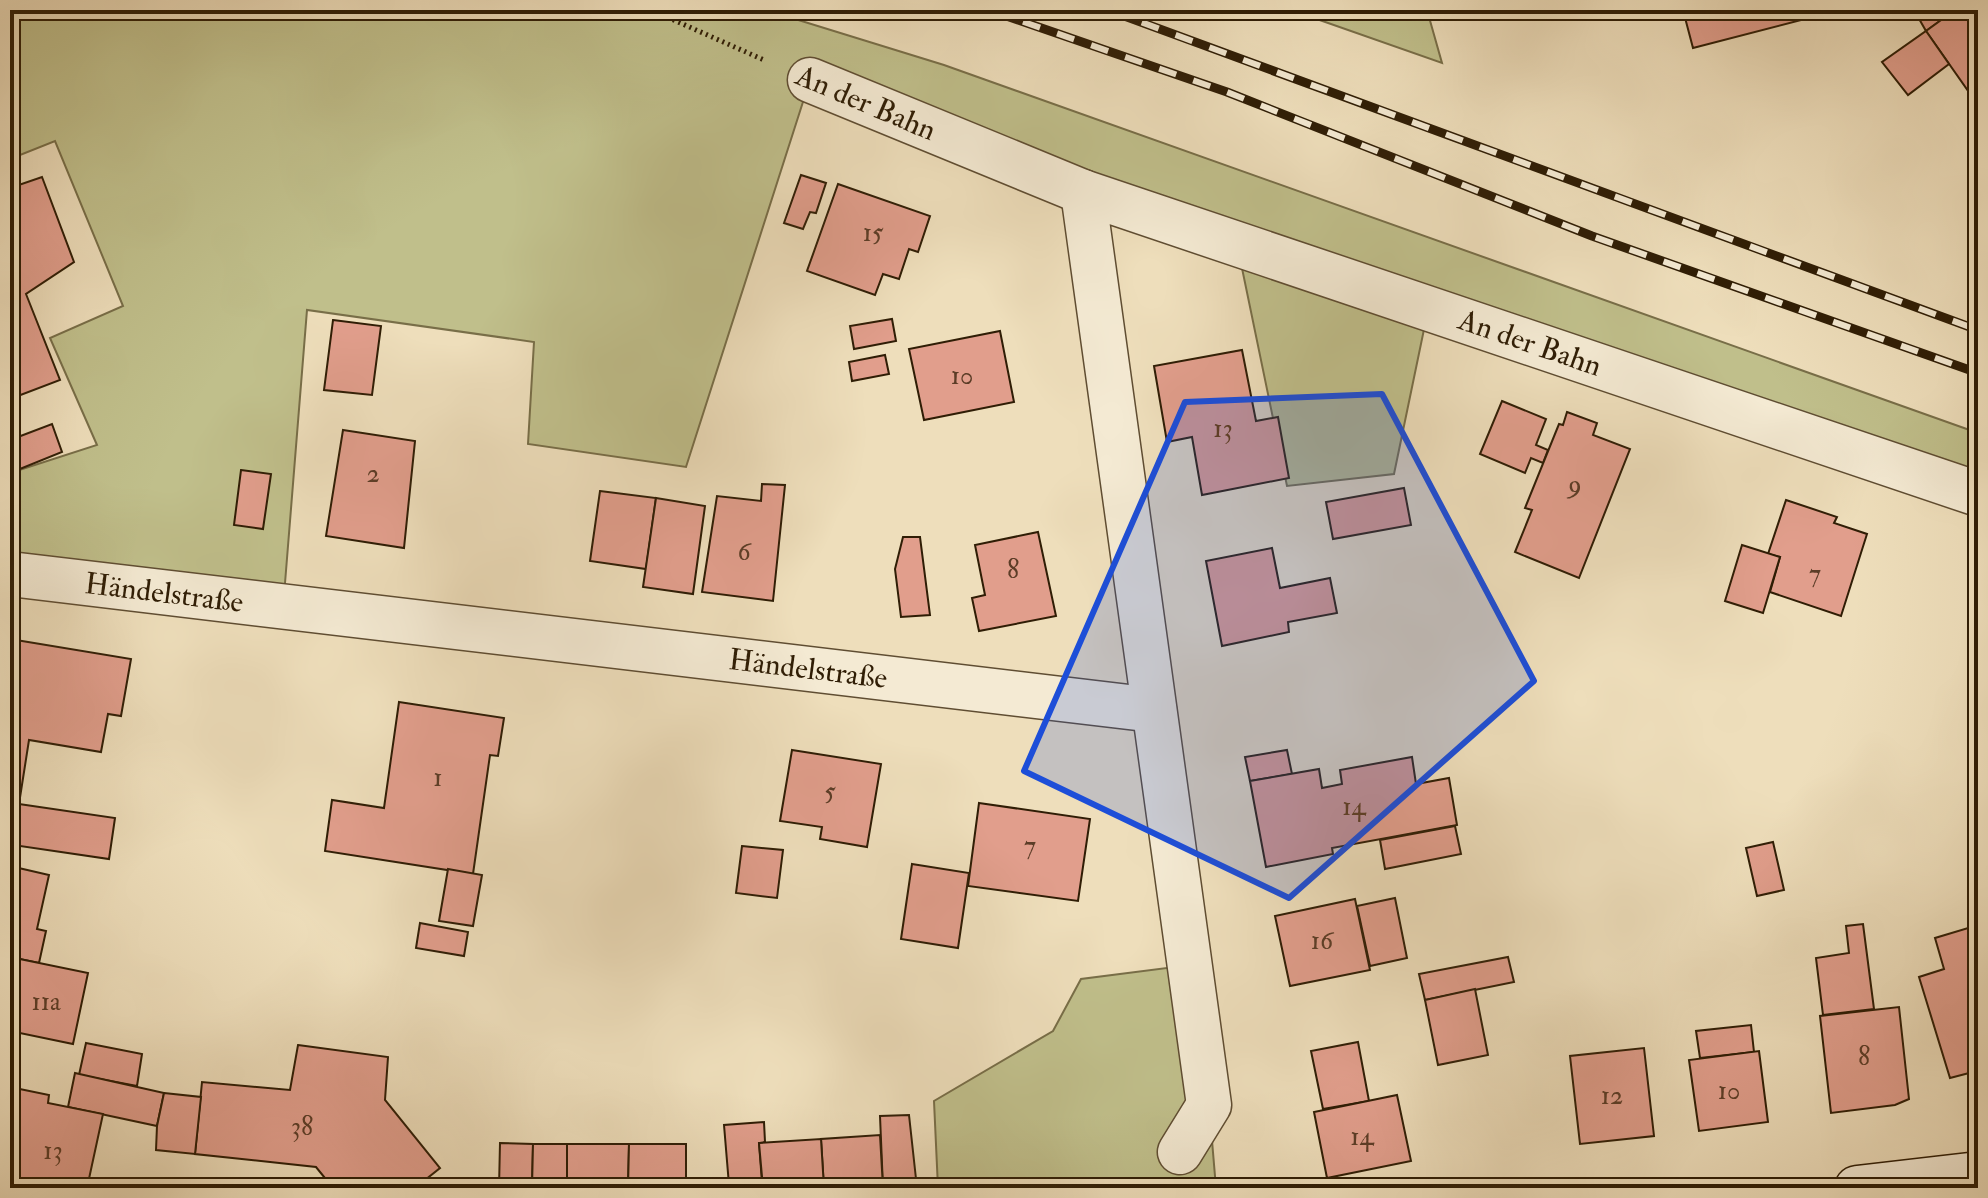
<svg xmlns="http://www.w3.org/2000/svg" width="1988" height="1198" viewBox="0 0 1988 1198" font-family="'IM FELL Double Pica',serif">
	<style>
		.green { fill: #c0bf8b; stroke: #786e48; stroke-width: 2 }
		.building { fill: #e19e8c; stroke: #2f1d05; stroke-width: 2 }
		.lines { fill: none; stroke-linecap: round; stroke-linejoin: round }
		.street-casing { stroke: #5f4d32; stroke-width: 47 }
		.secondary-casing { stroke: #2f1d05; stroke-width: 47 }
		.path { stroke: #2f1d05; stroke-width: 5; stroke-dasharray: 2 4; stroke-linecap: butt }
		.street { stroke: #f4ead3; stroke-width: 44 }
		.secondary { stroke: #f4ead3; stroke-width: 44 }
		.rail-casing { stroke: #2f1d05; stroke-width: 9 }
		.rail { stroke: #f4ead3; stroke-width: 6; stroke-dasharray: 18; stroke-linecap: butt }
		.marked { fill: #1d4ed8; fill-opacity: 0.2; stroke: #1d4ed8; stroke-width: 6; stroke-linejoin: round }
		.labels { text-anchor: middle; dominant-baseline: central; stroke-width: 6; stroke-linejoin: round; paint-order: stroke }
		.number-label { font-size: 26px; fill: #5c3d27 }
		.street-label { font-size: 30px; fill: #2f1d05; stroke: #f4ead3 }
	</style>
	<rect width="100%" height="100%" fill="#eedebb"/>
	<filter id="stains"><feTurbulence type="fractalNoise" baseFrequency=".0025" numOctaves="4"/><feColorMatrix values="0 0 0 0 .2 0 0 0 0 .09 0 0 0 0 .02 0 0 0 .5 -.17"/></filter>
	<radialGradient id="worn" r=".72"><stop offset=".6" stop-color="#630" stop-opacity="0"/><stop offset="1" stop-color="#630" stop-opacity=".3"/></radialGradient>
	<!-- green -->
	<g class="green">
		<path d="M 10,10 L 766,10 L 944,65 L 1978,433 L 1978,494 L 1428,310 L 1394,474 L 1287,486 L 1237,244 L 810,80 L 686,467 L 528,444 L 534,342 L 307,310 L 283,608 L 10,574 L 10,473 L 97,445 L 50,338 L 123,306 L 55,141 L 10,159 Z"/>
		<path d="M 1291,10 L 1427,10 L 1442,63 Z"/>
		<path d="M 1190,965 L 1209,1105 L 1216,1188 L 938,1188 L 934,1101 L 1053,1031 L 1081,979 Z"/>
	</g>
	<!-- building -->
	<g class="building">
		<path d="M 1683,10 L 1827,10 L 1828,13 L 1693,48 Z"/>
		<path d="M 1914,10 L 1955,10 L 1926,31 Z"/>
		<path d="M 1955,10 L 1978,10 L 1978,105 L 1926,31 Z"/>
		<path d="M 1926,31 L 1949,64 L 1908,95 L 1882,62 Z"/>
		<path d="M 801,175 L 826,183 L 816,213 L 810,212 L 803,229 L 784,223 Z"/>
		<path d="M 42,177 L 74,262 L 26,294 L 60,380 L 10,399 L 10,242 L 19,237 L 10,215 L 10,188 Z"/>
		<path d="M 838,184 L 930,216 L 918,252 L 909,249 L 899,279 L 883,274 L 875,295 L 807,271 Z"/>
		<path d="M 892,319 L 896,341 L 854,349 L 850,326 Z"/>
		<path d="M 333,320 L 381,326 L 372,395 L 324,390 Z"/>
		<path d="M 1000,331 L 1014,402 L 924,420 L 909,349 Z"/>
		<path d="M 1242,350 L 1256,421 L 1278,417 L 1289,478 L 1202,495 L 1192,437 L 1167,442 L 1154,366 Z"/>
		<path d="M 885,355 L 889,374 L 852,381 L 849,362 Z"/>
		<path d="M 1502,401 L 1546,419 L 1536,445 L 1548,450 L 1543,463 L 1531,458 L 1525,473 L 1480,454 Z"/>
		<path d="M 1567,412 L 1597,423 L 1593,435 L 1630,449 L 1579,578 L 1515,552 L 1532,510 L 1525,508 L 1559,424 L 1563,425 Z"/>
		<path d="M 52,424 L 62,452 L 10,473 L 10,440 Z"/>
		<path d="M 343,430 L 415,441 L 404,548 L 326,536 Z"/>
		<path d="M 241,470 L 271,474 L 263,529 L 234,525 Z"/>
		<path d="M 762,484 L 785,485 L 773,601 L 702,592 L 717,496 L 761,501 Z"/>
		<path d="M 1404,488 L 1411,525 L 1333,539 L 1326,502 Z"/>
		<path d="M 600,491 L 656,498 L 646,569 L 590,561 Z"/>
		<path d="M 656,498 L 705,506 L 693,594 L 643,587 Z"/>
		<path d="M 1786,500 L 1837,517 L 1834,523 L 1867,534 L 1841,616 L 1770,592 L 1780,557 L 1768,554 Z"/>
		<path d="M 1038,532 L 1056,616 L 979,631 L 972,598 L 985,595 L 975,545 Z"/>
		<path d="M 903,537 L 920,537 L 930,615 L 901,617 L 895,569 Z"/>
		<path d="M 1742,545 L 1780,557 L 1763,613 L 1725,601 Z"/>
		<path d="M 1272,548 L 1280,588 L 1330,578 L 1337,613 L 1288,622 L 1289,632 L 1222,646 L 1206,561 Z"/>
		<path d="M 10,639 L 131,659 L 121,716 L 108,714 L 101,752 L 29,740 L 19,804 L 10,803 Z"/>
		<path d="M 399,702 L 504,718 L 498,756 L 490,755 L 473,874 L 325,851 L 332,800 L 384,808 Z"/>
		<path d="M 792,750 L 881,764 L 867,847 L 820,839 L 822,827 L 780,821 Z"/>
		<path d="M 1287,750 L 1292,774 L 1250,781 L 1245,757 Z"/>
		<path d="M 1412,757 L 1416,784 L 1449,778 L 1457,825 L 1332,848 L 1333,854 L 1266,867 L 1250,781 L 1319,769 L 1322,788 L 1342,784 L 1340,770 Z"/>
		<path d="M 979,803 L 1090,819 L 1078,901 L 968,886 Z"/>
		<path d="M 19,804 L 115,818 L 109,859 L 13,845 Z"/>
		<path d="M 1455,826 L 1461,854 L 1385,869 L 1380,840 Z"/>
		<path d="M 1773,842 L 1784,890 L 1757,896 L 1746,848 Z"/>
		<path d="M 742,846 L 783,850 L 777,898 L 736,893 Z"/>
		<path d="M 912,864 L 969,873 L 958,948 L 901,939 Z"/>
		<path d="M 10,866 L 49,875 L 37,929 L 46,931 L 39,963 L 10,957 Z"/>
		<path d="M 448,869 L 482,875 L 473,926 L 439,921 Z"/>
		<path d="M 1395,898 L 1407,958 L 1370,966 L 1357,906 Z"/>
		<path d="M 1355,899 L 1370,970 L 1290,986 L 1275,916 Z"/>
		<path d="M 420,923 L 468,932 L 464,956 L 416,948 Z"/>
		<path d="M 1863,924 L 1874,1009 L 1823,1015 L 1816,958 L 1849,953 L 1846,926 Z"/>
		<path d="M 1978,925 L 1978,1089 L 1973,1072 L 1950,1078 L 1919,977 L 1944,969 L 1935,938 Z"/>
		<path d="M 10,957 L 88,973 L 73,1044 L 10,1031 Z"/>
		<path d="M 1508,957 L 1514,982 L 1425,1000 L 1419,974 Z"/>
		<path d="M 1475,989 L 1488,1055 L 1438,1065 L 1425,1000 Z"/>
		<path d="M 1899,1007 L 1909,1099 L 1895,1105 L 1831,1113 L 1820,1016 Z"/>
		<path d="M 1751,1025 L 1754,1052 L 1700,1058 L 1696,1031 Z"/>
		<path d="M 1358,1042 L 1369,1101 L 1323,1109 L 1311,1051 Z"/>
		<path d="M 86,1043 L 142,1054 L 137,1086 L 79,1075 Z"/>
		<path d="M 298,1045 L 388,1057 L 385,1100 L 440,1168 L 415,1188 L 333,1188 L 316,1167 L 195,1154 L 202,1082 L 290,1090 Z"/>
		<path d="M 1644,1048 L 1654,1136 L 1580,1144 L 1570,1056 Z"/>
		<path d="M 1759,1051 L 1768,1122 L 1699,1131 L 1689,1060 Z"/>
		<path d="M 75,1073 L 164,1093 L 157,1126 L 68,1107 Z"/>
		<path d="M 10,1087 L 49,1095 L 48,1103 L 103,1114 L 87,1188 L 10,1188 Z"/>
		<path d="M 164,1093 L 201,1097 L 195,1154 L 156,1150 L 157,1126 Z"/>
		<path d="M 1397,1095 L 1411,1161 L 1327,1178 L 1314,1112 Z"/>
		<path d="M 909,1115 L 917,1188 L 883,1188 L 880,1116 Z"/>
		<path d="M 764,1122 L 765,1142 L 759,1143 L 762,1182 L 729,1185 L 724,1125 Z"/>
		<path d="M 880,1135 L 883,1188 L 824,1188 L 821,1139 Z"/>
		<path d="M 821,1139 L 824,1188 L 763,1188 L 759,1143 Z"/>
		<path d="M 500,1143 L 533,1144 L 532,1188 L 499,1188 Z"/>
		<path d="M 533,1144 L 567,1144 L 567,1188 L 532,1188 Z"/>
		<path d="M 567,1144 L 629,1144 L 628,1188 L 567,1188 Z"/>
		<path d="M 629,1144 L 686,1144 L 686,1188 L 628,1188 Z"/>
	</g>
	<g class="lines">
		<!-- street casing -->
		<g class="street-casing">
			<g id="street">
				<path d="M 810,80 L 1083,192"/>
				<path d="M 10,574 L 1154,710"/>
				<path d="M 1180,1152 L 1209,1105 L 1083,192 L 1978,494"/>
			</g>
		</g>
		<!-- secondary casing -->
		<g class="secondary-casing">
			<path id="secondary" d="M 1857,1188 L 1978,1174"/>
		</g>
		<!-- path -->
		<path class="path" d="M 651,10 L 764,60"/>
		<!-- street -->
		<use href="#street" class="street"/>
		<!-- secondary -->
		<use href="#secondary" class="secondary"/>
		<!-- rail casing -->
		<g class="rail-casing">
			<g id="rail">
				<path d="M 989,10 L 1227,92 L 1592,236 L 1978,373"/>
				<path d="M 1108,10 L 1978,330"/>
			</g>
		</g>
		<!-- rail -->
		<use href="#rail" class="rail"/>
	</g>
	<!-- marked area -->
	<path class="marked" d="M 1382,394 L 1534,681 L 1289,898 L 1024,771 L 1185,402 Z"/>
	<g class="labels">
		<!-- number labels -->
		<g class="number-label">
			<text x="873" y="233">15</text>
			<text x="962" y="376">10</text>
			<text x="1223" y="429">13</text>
			<text x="373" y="474">2</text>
			<text x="1575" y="485">9</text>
			<text x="744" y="552">6</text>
			<text x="1013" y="570">8</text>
			<text x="1815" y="574">7</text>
			<text x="438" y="778">1</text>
			<text x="830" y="792">5</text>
			<text x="1354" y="807">14</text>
			<text x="1030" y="846">7</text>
			<text x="1322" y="941">16</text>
			<text x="46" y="1002">11a</text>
			<text x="1864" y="1057">8</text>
			<text x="1729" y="1091">10</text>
			<text x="1612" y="1096">12</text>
			<text x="302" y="1127">38</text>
			<text x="1362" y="1137">14</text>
			<text x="53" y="1151">13</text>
		</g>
		<!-- street labels -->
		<g class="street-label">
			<text transform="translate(866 103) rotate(23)">An der Bahn</text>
			<text transform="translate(1530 343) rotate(19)">An der Bahn</text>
			<text transform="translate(164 593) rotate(7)">Händelstraße</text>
			<text transform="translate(808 669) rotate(7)">Händelstraße</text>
		</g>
	</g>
	<!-- margin -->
	<rect width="1988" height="1198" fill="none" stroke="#eedebb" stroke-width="40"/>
	<rect x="12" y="12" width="1964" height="1174" fill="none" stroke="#2f1d05" stroke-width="4"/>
	<rect x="20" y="20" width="1948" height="1158" fill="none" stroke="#2f1d05" stroke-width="2"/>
	<rect width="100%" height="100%" filter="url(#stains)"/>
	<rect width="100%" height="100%" fill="url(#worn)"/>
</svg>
